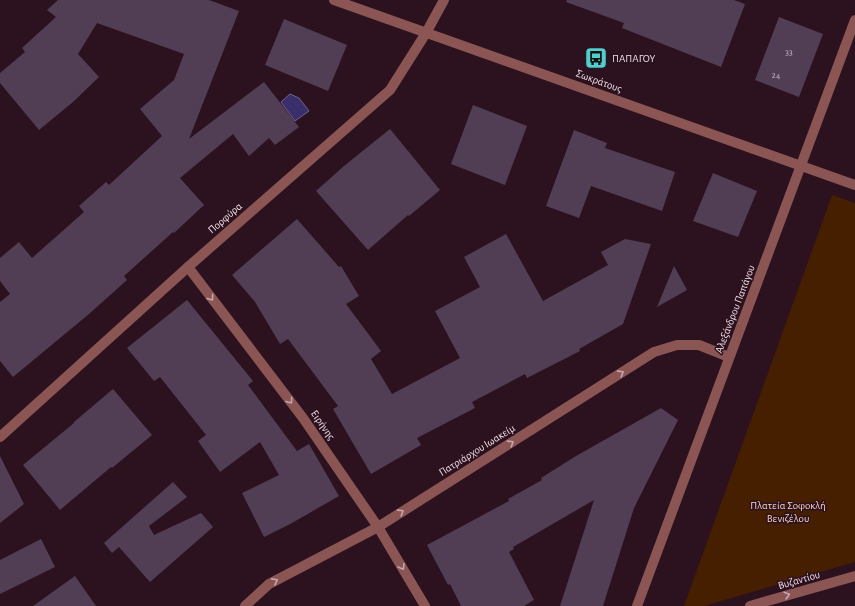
<svg xmlns="http://www.w3.org/2000/svg" width="855" height="606" viewBox="0 0 855 606" font-family="'Alegreya Sans',sans-serif">
	<style>
		.green { fill: #461e00 }
		.water { fill: #3b2f6b; stroke: #71638f }
		.building { fill: #513e55 }
		.lines { fill: none; stroke-linecap: round; stroke-linejoin: round }
		.minor { stroke: #8b5554; stroke-width: 10 }
		.oneway { stroke: #c7a6aa }
		.labels { text-anchor: middle; dominant-baseline: central; stroke-width: 3; stroke-linejoin: round; paint-order: stroke }
		.number-label { font-size: 9px; fill: #c8b4c0 }
		.poi-label { font-size: 11px; fill: #efdce4; stroke: #2b121e; text-anchor: start }
		.street-label { font-size: 11px; fill: #efdce4; stroke: #2b121e }
		.park-label { font-size: 11px; fill: #fcd6bf; stroke: #2b121e }
	</style>
	<rect width="100%" height="100%" fill="#2b121e"/>
	<!-- green -->
	<path class="green" d="M 832,195 L 855,203 L 855,562 L 704,606 L 684,606 Z"/>
	<!-- water -->
	<path class="water" d="M 290,94 L 299,98 L 309,111 L 295,121 L 281,102 Z"/>
	<!-- building -->
	<g class="building">
		<path d="M 58,0 L 209,0 L 239,11 L 189,139 L 264,82 L 299,127 L 275,145 L 269,138 L 249,156 L 233,134 L 180,178 L 204,205 L 174,233 L 173,232 L 124,276 L 127,280 L 89,314 L 13,377 L 0,361 L 0,302 L 10,294 L 0,281 L 0,258 L 19,242 L 32,258 L 84,212 L 79,206 L 106,182 L 109,185 L 162,136 L 140,109 L 174,80 L 184,54 L 97,23 L 78,54 L 99,77 L 73,102 L 39,130 L 0,83 L 0,73 L 25,52 L 22,48 L 56,17 L 47,10 Z"/>
		<path d="M 567,0 L 734,0 L 745,4 L 721,67 L 622,28 L 624,23 L 566,2 Z"/>
		<path d="M 779,17 L 823,34 L 799,97 L 755,80 Z"/>
		<path d="M 284,19 L 347,45 L 328,91 L 265,65 Z"/>
		<path d="M 473,105 L 527,126 L 505,185 L 451,164 Z"/>
		<path d="M 390,129 L 440,190 L 409,216 L 408,215 L 368,250 L 316,191 L 344,166 Z"/>
		<path d="M 574,130 L 607,143 L 605,148 L 675,172 L 662,211 L 591,186 L 579,218 L 546,206 Z"/>
		<path d="M 713,173 L 757,191 L 738,237 L 693,221 Z"/>
		<path d="M 297,219 L 339,267 L 341,266 L 359,296 L 346,304 L 381,351 L 371,359 L 392,394 L 460,358 L 435,311 L 480,287 L 464,257 L 506,234 L 543,301 L 608,265 L 601,252 L 625,239 L 651,244 L 623,324 L 579,349 L 580,351 L 527,378 L 525,374 L 472,402 L 475,408 L 417,438 L 421,445 L 371,474 L 333,409 L 338,406 L 288,339 L 280,344 L 255,302 L 232,275 Z"/>
		<path d="M 674,266 L 687,290 L 657,307 Z"/>
		<path d="M 187,300 L 253,381 L 248,385 L 297,451 L 309,444 L 339,496 L 292,523 L 264,537 L 242,493 L 279,475 L 260,442 L 220,472 L 198,441 L 206,435 L 160,377 L 154,381 L 127,348 Z"/>
		<path d="M 113,389 L 152,435 L 112,468 L 111,467 L 60,510 L 23,465 L 74,423 L 74,422 Z"/>
		<path d="M 661,408 L 678,420 L 634,508 L 603,606 L 560,606 L 594,500 L 513,547 L 514,549 L 509,552 L 534,600 L 524,606 L 461,606 L 450,584 L 448,585 L 427,545 L 509,501 L 508,499 L 542,480 L 541,478 L 576,456 Z"/>
		<path d="M 0,456 L 24,504 L 0,523 Z"/>
		<path d="M 173,482 L 187,497 L 149,526 L 154,535 L 201,513 L 213,527 L 150,582 L 119,547 L 112,553 L 104,543 Z"/>
		<path d="M 41,539 L 55,567 L 0,594 L 0,560 Z"/>
		<path d="M 75,576 L 96,606 L 33,606 Z"/>
	</g>
	<g class="lines">
		<!-- minor -->
		<g class="minor">
			<path d="M 334,0 L 855,185"/>
			<path d="M 188,267 L 303,418 L 378,527 L 425,606"/>
			<path d="M 0,437 L 188,267 L 390,90 L 426,33 L 444,0"/>
			<path d="M 245,606 L 269,584 L 378,527 L 654,352 L 677,345 L 699,345 L 729,357"/>
			<path d="M 637,606 L 855,20"/>
			<path d="M 750,606 L 855,576"/>
		</g>
	</g>
	<!-- one-way arrows -->
	<defs><path id="oneway-chevron" d="M-2-3.5L2.5 0L-2 3.5" fill="none" stroke-width="1.6" stroke-linecap="round" stroke-linejoin="round"/></defs>
	<g class="oneway">
		<use href="#oneway-chevron" transform="translate(211 298) rotate(53)"/>
		<use href="#oneway-chevron" transform="translate(621 373) rotate(-32)"/>
		<use href="#oneway-chevron" transform="translate(290 401) rotate(53)"/>
		<use href="#oneway-chevron" transform="translate(511 443) rotate(-32)"/>
		<use href="#oneway-chevron" transform="translate(401 512) rotate(-32)"/>
		<use href="#oneway-chevron" transform="translate(402 567) rotate(60)"/>
		<use href="#oneway-chevron" transform="translate(275 581) rotate(-28)"/>
		<use href="#oneway-chevron" transform="translate(787 595) rotate(-16)"/>
	</g>
	<!-- icons -->
	<defs>
		<g id="bus-square" transform="scale(1.15)"><rect x="-9" y="-9" width="18" height="18" rx="4" fill="#52cdce" stroke="#2b121e"/><path d="M-5-6H5V4H4V6H2V4H-2V6H-4V4H-5ZM-3.5-4V0h7V-4ZM-3.5 1.2v1.5H-2V1.2ZM2 1.2v1.5H3.5V1.2Z" fill="#111"/></g>
	</defs>
	<g fill-rule="evenodd">
		<use href="#bus-square" x="596" y="58"/>
	</g>
	<g class="labels">
		<!-- number labels -->
		<g class="number-label">
			<text x="789" y="52">33</text>
			<text x="776" y="75">24</text>
		</g>
		<!-- poi labels -->
		<g class="poi-label">
			<text x="612" y="58">ΠΑΠΑΓΟΥ</text>
		</g>
		<!-- street labels -->
		<g class="street-label">
			<text transform="translate(599 81) rotate(20)">Σωκράτους</text>
			<text transform="translate(225 218) rotate(-41)">Πορφύρα</text>
			<text transform="translate(735 309) rotate(-69)">Αλεξάνδρου Παπάγου</text>
			<text transform="translate(323 425) rotate(55)">Ειρήνης</text>
			<text transform="translate(477 450) rotate(-32)">Πατριάρχου Ιωακείμ</text>
			<text transform="translate(799 580) rotate(-16)">Βυζαντίου</text>
		</g>
		<!-- park labels -->
		<g class="park-label">
			<text x="788" y="505">Πλατεία Σοφοκλή<tspan x="788" dy="13">Βενιζέλου</tspan></text>
		</g>
	</g>
</svg>
